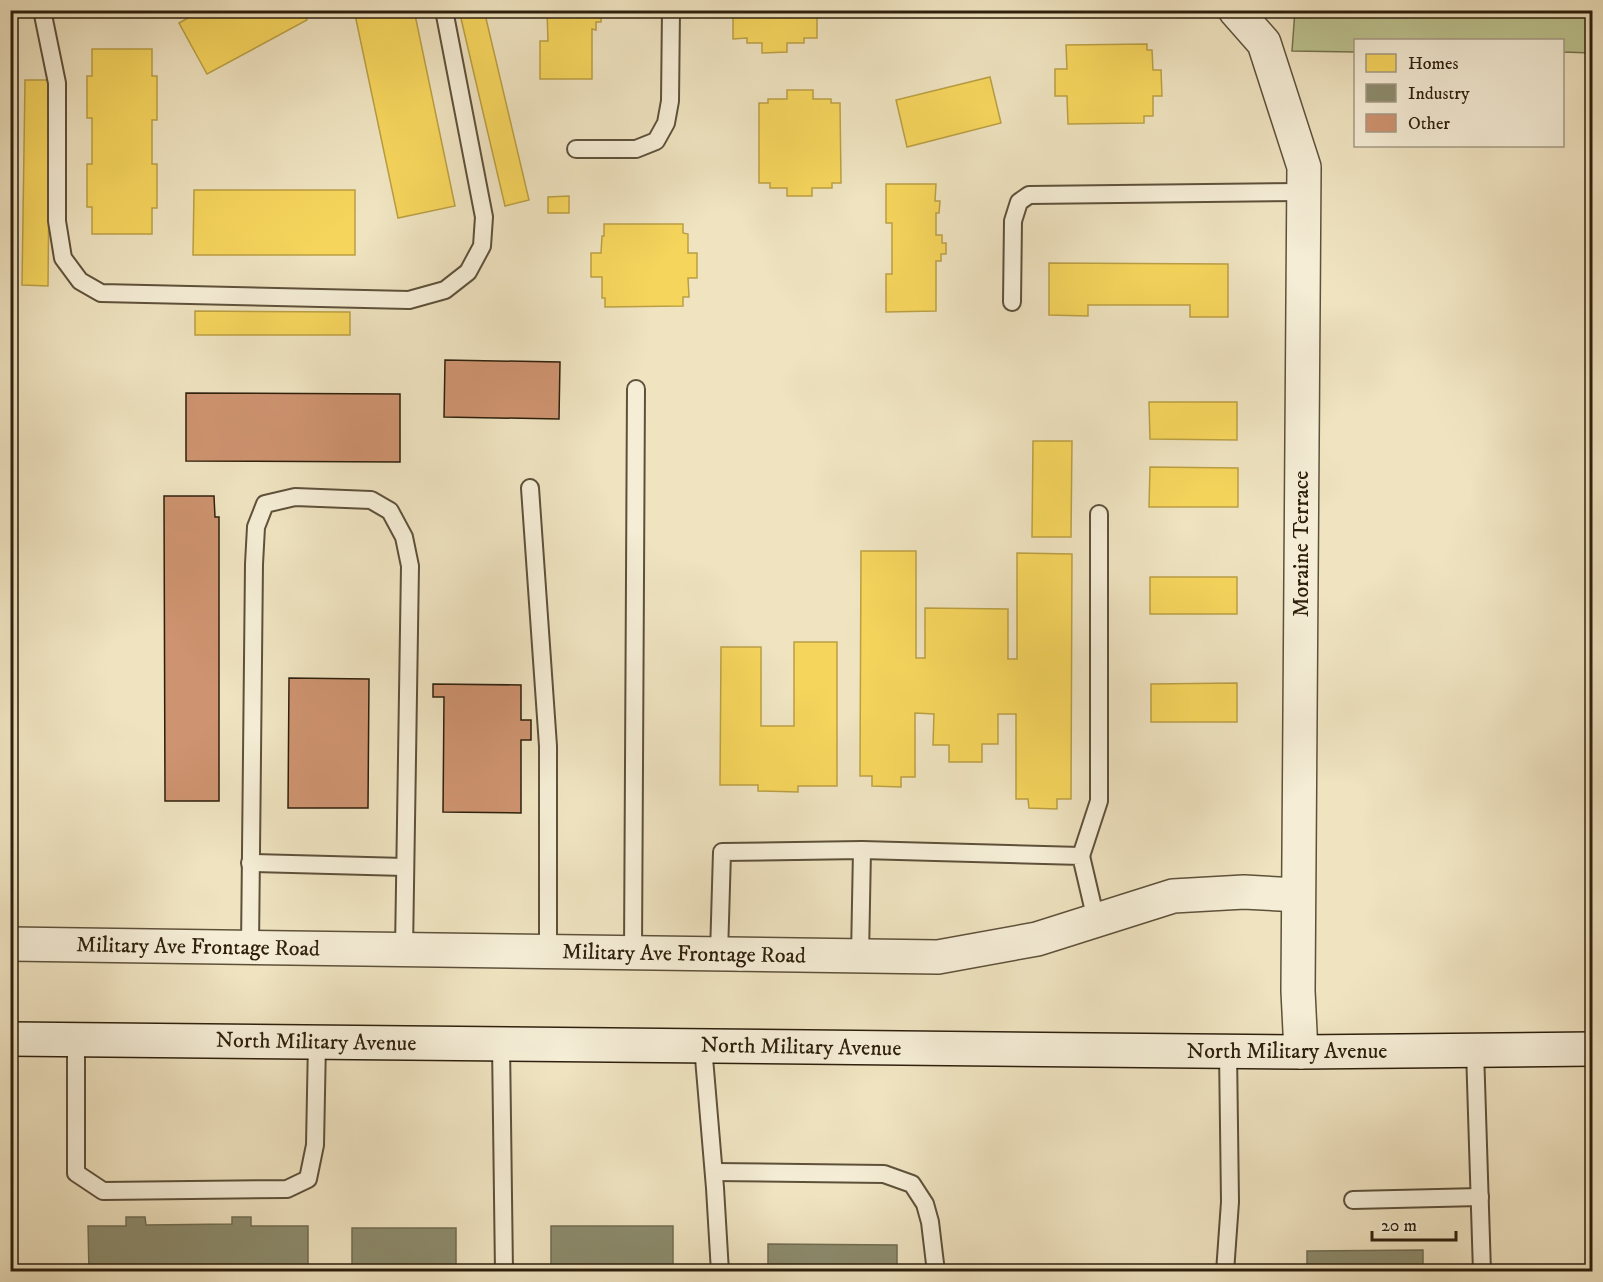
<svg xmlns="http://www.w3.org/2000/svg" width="1603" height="1282" viewBox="0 0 1603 1282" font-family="'IM FELL DW Pica',serif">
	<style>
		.green { fill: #bcc390; stroke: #75724e; stroke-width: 1.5 }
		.homes { fill: #f6d55c; stroke: #ba9f44; stroke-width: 1.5 }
		.industry { fill: #8c8c6e; stroke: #706c51; stroke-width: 1.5 }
		.building { fill: #ce9370; stroke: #2e200d; stroke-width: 1.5 }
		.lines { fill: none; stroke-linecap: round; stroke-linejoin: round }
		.service-casing { stroke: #5e513a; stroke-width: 20 }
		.minor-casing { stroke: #5e513a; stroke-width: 36 }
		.secondary-casing { stroke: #2e200d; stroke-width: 36 }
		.service { stroke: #f5edd6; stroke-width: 16 }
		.minor { stroke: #f5edd6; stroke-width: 33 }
		.secondary { stroke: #f5edd6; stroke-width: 33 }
		.labels { text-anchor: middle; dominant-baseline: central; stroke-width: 6; stroke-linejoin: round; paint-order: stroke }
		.street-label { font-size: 22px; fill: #2e200d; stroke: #f5edd6 }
	</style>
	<rect width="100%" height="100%" fill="#efe3c0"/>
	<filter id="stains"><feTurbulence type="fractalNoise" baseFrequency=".00333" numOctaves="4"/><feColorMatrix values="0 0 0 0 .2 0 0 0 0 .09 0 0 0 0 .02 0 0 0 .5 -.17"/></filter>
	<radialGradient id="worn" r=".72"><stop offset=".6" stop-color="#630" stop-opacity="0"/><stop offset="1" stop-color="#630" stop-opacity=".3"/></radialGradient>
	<!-- green -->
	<path class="green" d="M 1295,10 L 1592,11 L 1592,53 L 1563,52 L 1562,40 L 1356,40 L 1355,52 L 1292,51 Z"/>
	<!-- homes -->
	<g class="homes">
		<path d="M 202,10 L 302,10 L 307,20 L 207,74 L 179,23 Z"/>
		<path d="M 354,10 L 414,10 L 455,206 L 398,218 Z"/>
		<path d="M 459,10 L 484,10 L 529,200 L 505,206 Z"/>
		<path d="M 547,10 L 601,12 L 601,22 L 596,22 L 596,30 L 592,29 L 592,79 L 540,79 L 540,41 L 548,41 Z"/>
		<path d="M 733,10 L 817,10 L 817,38 L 804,38 L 804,43 L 787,43 L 787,52 L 762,53 L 762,43 L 747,43 L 747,38 L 733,39 Z"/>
		<path d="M 1147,44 L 1147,50 L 1152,50 L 1153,70 L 1161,70 L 1162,96 L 1153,96 L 1153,116 L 1144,116 L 1144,123 L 1068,124 L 1067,96 L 1055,96 L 1055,69 L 1067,69 L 1066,45 Z"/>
		<path d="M 92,49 L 152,49 L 152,76 L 157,76 L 157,120 L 152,120 L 152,164 L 157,164 L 157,208 L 152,208 L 152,234 L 92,234 L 92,207 L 87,207 L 87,164 L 92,164 L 92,118 L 87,118 L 87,76 L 92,76 Z"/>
		<path d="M 990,77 L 1001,123 L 907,147 L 896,100 Z"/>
		<path d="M 25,80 L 50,80 L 48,286 L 22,285 Z"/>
		<path d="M 787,90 L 813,90 L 813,99 L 831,99 L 831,103 L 840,103 L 841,183 L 832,183 L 832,188 L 812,188 L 812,196 L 787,196 L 787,188 L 770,188 L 770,183 L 759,183 L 759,103 L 768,103 L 768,99 L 787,99 Z"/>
		<path d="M 886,184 L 936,184 L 935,201 L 940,201 L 939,213 L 936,213 L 936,235 L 942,235 L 942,243 L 946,243 L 946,254 L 941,254 L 941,261 L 936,261 L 936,311 L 886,312 L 886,274 L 892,274 L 892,223 L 886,223 Z"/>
		<path d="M 194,190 L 355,190 L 355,255 L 193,255 Z"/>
		<path d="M 569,196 L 569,213 L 548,213 L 548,197 Z"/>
		<path d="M 604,224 L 683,224 L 683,233 L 688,234 L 688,253 L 697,253 L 697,278 L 688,278 L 689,297 L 683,297 L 683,306 L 605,307 L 605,298 L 602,298 L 602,277 L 591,277 L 591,253 L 601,253 L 602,236 L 604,236 Z"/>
		<path d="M 1049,263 L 1228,264 L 1228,317 L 1190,317 L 1190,305 L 1088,305 L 1088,316 L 1049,315 Z"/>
		<path d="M 195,311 L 350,312 L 350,335 L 195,335 Z"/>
		<path d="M 1149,402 L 1237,402 L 1237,440 L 1150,439 Z"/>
		<path d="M 1033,441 L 1072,441 L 1071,537 L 1032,537 Z"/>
		<path d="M 1150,467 L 1238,468 L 1238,507 L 1149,507 Z"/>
		<path d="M 861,551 L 916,551 L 916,658 L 925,658 L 925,608 L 1008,609 L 1008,659 L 1017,659 L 1017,553 L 1072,554 L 1071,799 L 1057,799 L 1057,809 L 1029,808 L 1028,799 L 1016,799 L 1016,714 L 998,714 L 998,744 L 982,744 L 982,762 L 949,762 L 949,745 L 933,745 L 934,714 L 915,713 L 915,777 L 901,777 L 901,787 L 872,786 L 872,776 L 860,776 Z"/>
		<rect x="1150" y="577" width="87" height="37"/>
		<path d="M 794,642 L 837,642 L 837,786 L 798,786 L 798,792 L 758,791 L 758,785 L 720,785 L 721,647 L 761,647 L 761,726 L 794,726 Z"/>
		<path d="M 1237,683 L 1237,722 L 1151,722 L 1151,684 Z"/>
	</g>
	<!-- industry -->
	<g class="industry">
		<path d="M 126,1217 L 145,1217 L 146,1225 L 232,1224 L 232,1217 L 251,1217 L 251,1226 L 308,1226 L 308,1272 L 89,1272 L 88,1226 L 126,1226 Z"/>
		<rect x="551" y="1226" width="122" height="46"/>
		<rect x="352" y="1228" width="104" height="44"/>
		<path d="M 768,1244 L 897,1245 L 897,1272 L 768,1272 Z"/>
		<path d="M 1423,1250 L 1423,1272 L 1307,1272 L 1307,1251 Z"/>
	</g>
	<!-- building -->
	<g class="building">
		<path d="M 445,360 L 560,362 L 559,419 L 444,417 Z"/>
		<path d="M 186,393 L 400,394 L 400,462 L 186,461 Z"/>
		<rect x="10" y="416" width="5" height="28"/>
		<path d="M 164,496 L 214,496 L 215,517 L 219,517 L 219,801 L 165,801 Z"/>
		<path d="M 289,678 L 369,679 L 368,808 L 288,808 Z"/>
		<path d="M 433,684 L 521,685 L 521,720 L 531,720 L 531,740 L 521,740 L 521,813 L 443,812 L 444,697 L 433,697 Z"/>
	</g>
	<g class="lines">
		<!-- service casing -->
		<g class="service-casing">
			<g id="service">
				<path d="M 42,10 L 57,83 L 57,221 L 63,258 L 80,281 L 101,293 L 409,300 L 445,290 L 468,272 L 482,246 L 484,217 L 444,10"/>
				<path d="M 576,149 L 636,149 L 656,141 L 666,123 L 670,101 L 671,10"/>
				<path d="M 1012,302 L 1013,221 L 1019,202 L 1029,195 L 1304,192"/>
				<path d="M 530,488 L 548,746 L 548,952"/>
				<path d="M 862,850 L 1081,856 L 1096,920"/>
				<path d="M 1081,856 L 1099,801 L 1099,514"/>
				<path d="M 250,863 L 405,867"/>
				<path d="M 250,948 L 254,564 L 256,527 L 265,504 L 295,497 L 371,500 L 390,511 L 404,537 L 410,566 L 404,950"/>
				<path d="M 633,953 L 636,389"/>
				<path d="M 719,954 L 722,852 L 862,850 L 860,956"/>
				<path d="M 76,1040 L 76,1173 L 103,1191 L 287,1189 L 308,1179 L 315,1145 L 317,1042"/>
				<path d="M 501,1044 L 504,1272"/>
				<path d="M 703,1046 L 715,1188 L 720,1272"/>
				<path d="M 1475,1050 L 1482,1272"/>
				<path d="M 714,1172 L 884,1174 L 912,1184 L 925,1204 L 930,1222 L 936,1272"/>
				<path d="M 1353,1200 L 1480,1197"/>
				<path d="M 1225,1272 L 1230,1202 L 1228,1051"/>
			</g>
		</g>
		<!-- minor casing -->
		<g class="minor-casing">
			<g id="minor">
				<path d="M 1235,10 L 1264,43 L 1304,167 L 1298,991 L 1301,1052"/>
				<path d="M 10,944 L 938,957 L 1037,939 L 1173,896 L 1244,892 L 1298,895"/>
			</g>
		</g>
		<!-- secondary casing -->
		<g class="secondary-casing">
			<path id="secondary" d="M 10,1039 L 1301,1052 L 1592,1049"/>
		</g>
		<!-- service -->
		<use href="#service" class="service"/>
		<!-- minor -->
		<use href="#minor" class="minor"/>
		<!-- secondary -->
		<use href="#secondary" class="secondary"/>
	</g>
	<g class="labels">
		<!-- street labels -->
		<g class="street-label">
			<text transform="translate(1301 544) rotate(-90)">Moraine Terrace</text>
			<text transform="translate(198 947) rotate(1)">Military Ave Frontage Road</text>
			<text transform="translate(684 954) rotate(1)">Military Ave Frontage Road</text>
			<text transform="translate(316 1042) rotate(1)">North Military Avenue</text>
			<text transform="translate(801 1047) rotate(1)">North Military Avenue</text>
			<text x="1287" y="1051">North Military Avenue</text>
		</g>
	</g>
	<!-- margin -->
	<rect width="1603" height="1282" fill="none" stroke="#efe3c0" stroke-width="36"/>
	<rect x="12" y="12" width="1579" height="1258" fill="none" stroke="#2e200d" stroke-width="3"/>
	<rect x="18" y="18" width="1567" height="1246" fill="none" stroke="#2e200d" stroke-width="1.5"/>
	<!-- legend -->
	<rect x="1354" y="39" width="210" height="108" fill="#f5edd6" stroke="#a59b86" stroke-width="1.5"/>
	<rect x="1366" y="54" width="30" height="18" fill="#f6d55c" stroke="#a59b86" stroke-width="1.5"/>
	<text x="1408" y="69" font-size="18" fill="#2e200d">Homes</text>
	<rect x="1366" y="84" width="30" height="18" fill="#8c8c6e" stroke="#a59b86" stroke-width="1.5"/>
	<text x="1408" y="99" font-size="18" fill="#2e200d">Industry</text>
	<rect x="1366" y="114" width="30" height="18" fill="#ce9370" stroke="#a59b86" stroke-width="1.5"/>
	<text x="1408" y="129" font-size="18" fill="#2e200d">Other</text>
	<!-- scale -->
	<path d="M1372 1231v9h84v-9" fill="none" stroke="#2e200d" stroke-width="3"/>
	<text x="1381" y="1231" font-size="18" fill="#2e200d" stroke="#f5edd6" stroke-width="4.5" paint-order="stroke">20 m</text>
	<rect width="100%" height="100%" filter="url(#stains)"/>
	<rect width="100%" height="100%" fill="url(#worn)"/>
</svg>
